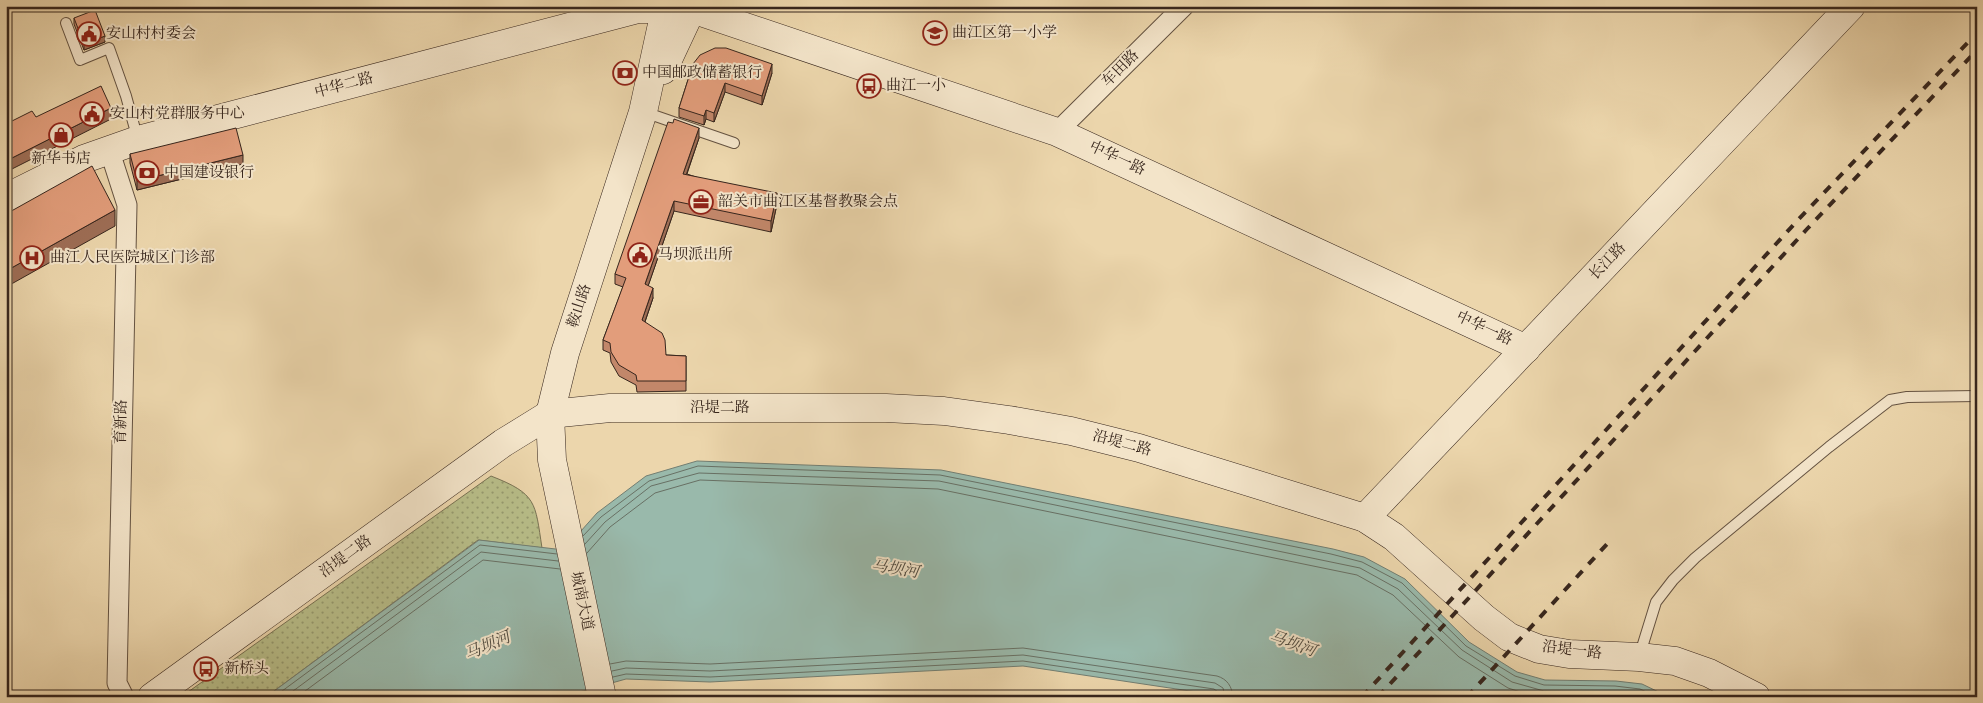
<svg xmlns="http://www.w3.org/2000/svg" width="1983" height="703" viewBox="0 0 1983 703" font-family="'Sorts Mill Goudy','Noto Serif SC',serif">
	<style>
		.park { fill: url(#park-dots); stroke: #787253 }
		.water { fill: #99b9ab; stroke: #727e72 }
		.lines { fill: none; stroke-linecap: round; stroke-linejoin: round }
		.shore { stroke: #687064; stroke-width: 1 }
		.lane-casing { stroke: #645241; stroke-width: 12 }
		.street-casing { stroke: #645241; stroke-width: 21 }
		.secondary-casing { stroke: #37261d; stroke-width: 29 }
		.lane { stroke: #f3e4c9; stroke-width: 10 }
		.street { stroke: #f3e4c9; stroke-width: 19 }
		.secondary { stroke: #f3e4c9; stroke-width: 28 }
		.rail { stroke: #37261d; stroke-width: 4; stroke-dasharray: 9 9; stroke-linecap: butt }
		.wall { fill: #c2876a; stroke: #37261d }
		.shaded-wall { fill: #9e6e56; stroke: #37261d }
		.building { fill: #e29d7b; stroke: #37261d }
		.labels { text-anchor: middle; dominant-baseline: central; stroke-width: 4; stroke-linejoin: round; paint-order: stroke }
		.poi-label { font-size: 15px; fill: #37261d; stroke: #f3e4c9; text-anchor: start }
		.street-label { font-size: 15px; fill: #37261d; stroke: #f3e4c9 }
		.water-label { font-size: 16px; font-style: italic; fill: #504b40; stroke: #f3e4c9 }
	</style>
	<defs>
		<pattern id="park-dots" width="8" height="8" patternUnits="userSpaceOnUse" patternTransform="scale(1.25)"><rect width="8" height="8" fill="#b8be89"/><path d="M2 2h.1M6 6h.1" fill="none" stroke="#969a6f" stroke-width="1.8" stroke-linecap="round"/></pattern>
	</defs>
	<rect width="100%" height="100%" fill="#ecd6ac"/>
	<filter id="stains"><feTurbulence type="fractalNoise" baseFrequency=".004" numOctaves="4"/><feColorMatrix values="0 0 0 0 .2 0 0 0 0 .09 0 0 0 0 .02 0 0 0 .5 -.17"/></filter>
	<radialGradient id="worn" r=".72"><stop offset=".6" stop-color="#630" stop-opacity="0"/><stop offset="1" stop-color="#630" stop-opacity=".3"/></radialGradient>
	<!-- park -->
	<path class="park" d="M 491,476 C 537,494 535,502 542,548 L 478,540 L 266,697 L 181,697 Z"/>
	<!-- water -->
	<path class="water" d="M 697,461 L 941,470 L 1333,549 L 1364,557 L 1405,579 L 1469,642 L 1517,672 L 1545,680 L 1616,681 L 1642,684 L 1669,697 L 1230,697 L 1023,666 L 710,682 L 626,679 L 576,693 L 573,697 L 266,697 L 479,540 L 564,550 L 597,513 L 646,476 Z"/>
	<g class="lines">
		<!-- shore -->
		<g class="shore">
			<path d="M 583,536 L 601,517 L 649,481 L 698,466 L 940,475 L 1331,554 L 1362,562 L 1402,583 L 1466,646 L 1515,676 L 1544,685 L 1615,686 L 1640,689 L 1657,697"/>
			<path d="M 585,544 L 605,522 L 651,486 L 699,473 L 939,481 L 1360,568 L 1398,589 L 1462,650 L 1512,682 L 1544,691 L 1615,692 L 1642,697"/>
			<path d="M 587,553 L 610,527 L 655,493 L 700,480 L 938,489 L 1357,575 L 1393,595 L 1459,657 L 1508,688 L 1536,697"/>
			<path d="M 610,664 L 626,661 L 710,664 L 1023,648 L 1217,676 C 1227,679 1232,686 1233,697"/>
			<path d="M 612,671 L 626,668 L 710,671 L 1023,655 L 1215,683 L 1223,688 L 1225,697"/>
			<path d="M 613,677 L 626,674 L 710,677 L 1023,661 L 1214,689 L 1218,692 L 1219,697"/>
			<path d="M 274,697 L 480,545 L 557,554"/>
			<path d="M 285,697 L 481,552 L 558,561"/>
			<path d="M 297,697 L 483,560 L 560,569"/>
		</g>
		<!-- lane casing -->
		<g class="lane-casing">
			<g id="lane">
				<path d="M 66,23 L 80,60 L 109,48 L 126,96 L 138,140"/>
				<path d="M 644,112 L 734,143"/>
				<path d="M 1639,657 L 1656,602 L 1673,580 L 1695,558 L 1829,447 L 1890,400 L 1907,397 L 1977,396"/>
			</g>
		</g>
		<!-- street casing -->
		<g class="street-casing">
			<g id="street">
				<path d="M 1057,132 L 1184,6"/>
				<path d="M 109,149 L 127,205 L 117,683 L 124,697"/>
			</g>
		</g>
		<!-- secondary casing -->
		<g class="secondary-casing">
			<g id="secondary">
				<path d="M 663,70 L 693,6"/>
				<path d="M 6,198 L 84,159 L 138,140 L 638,9 L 692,9 L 1057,132 L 1526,349"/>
				<path d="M 1365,518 L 1851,6"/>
				<path d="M 152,697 L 503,443 L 550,414 L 610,408 L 886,408 L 944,411 L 1009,420 L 1071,431 L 1139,448 L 1365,518 L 1394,537 L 1484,618 L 1509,637 L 1539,649 L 1569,654 L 1639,657 L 1675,661 L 1709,673 L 1756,697"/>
				<path d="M 602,697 L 552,460 L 550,414 L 565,353 L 643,112 L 666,6"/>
			</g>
		</g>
		<!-- lane -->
		<use href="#lane" class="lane"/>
		<!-- street -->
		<use href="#street" class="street"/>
		<!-- secondary -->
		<use href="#secondary" class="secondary"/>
		<!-- rail -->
		<g class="rail">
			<path d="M 1362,697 L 1797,221 L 1977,33"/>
			<path d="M 1378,697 L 1807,229 L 1977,50"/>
			<path d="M 1467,697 L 1607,544"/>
		</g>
	</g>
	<!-- wall -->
	<g class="wall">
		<path d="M 74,18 L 105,42 L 84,50 L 74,24 Z"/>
		<path d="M 693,64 L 772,73 L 762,105 L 725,92 L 714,122 L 706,119 L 704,125 L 679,117 L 679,108 Z"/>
		<path d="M 699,138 L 687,174 L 777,204 L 771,232 L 674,211 L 648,286 L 653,298 L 645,322 L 666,355 L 686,356 L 686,391 L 637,392 L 636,385 L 619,376 L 611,362 L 610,353 L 603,350 L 603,340 L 623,287 L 615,284 L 615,274 Z"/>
		<path d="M 130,154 L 243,164 L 137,190 L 130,163 Z"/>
	</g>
	<!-- shaded-wall -->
	<g class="shaded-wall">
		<path d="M 105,36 L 105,42 L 84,50 L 84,44 Z"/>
		<path d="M 772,64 L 772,73 L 762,105 L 762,96 Z"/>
		<path d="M 725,83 L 725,92 L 714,122 L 714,113 Z"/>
		<path d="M 111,108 L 111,119 L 6,172 L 6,161 Z"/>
		<path d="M 706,110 L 706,119 L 704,125 L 704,116 Z"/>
		<path d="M 699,128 L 699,138 L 683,184 L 683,174 Z"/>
		<path d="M 243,155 L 243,164 L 137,190 L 137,181 Z"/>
		<path d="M 777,193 L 777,204 L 771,232 L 771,221 Z"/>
		<path d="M 674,201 L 674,211 L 645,295 L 645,284 Z"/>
		<path d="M 115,210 L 115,226 L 6,287 L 6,271 Z"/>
		<path d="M 653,288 L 653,298 L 642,330 L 642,320 Z"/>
	</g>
	<!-- building -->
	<g class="building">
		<path d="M 95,10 L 105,36 L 84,44 L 74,18 Z"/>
		<path d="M 715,48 L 726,48 L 772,64 L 762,96 L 725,83 L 714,113 L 706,110 L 704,116 L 679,108 L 693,64 L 700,55 Z"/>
		<path d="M 101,86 L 111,108 L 6,161 L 6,124 L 32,111 L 36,117 Z"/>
		<path d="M 674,119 L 699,128 L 683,174 L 777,193 L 771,221 L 674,201 L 645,284 L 653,288 L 642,320 L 662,333 L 665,340 L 666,355 L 686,356 L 686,381 L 637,381 L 636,375 L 619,365 L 611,352 L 610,343 L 603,340 L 626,278 L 615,274 L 668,122 L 673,123 Z"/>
		<path d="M 236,128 L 243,155 L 137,181 L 130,154 Z"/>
		<path d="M 92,166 L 115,210 L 6,271 L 6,214 Z"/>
	</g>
	<!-- icons -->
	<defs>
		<g id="school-ring" transform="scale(1.25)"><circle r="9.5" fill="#f3e4c9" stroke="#8f2418" stroke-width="1.5"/><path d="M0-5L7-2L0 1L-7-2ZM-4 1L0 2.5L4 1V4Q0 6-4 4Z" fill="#8f2418"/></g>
		<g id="civic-ring" transform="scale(1.25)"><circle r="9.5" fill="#f3e4c9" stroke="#8f2418" stroke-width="1.5"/><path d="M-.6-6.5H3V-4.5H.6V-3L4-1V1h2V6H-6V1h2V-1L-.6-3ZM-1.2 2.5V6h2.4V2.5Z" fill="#8f2418"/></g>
		<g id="bank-ring" transform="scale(1.25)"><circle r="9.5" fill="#f3e4c9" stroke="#8f2418" stroke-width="1.5"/><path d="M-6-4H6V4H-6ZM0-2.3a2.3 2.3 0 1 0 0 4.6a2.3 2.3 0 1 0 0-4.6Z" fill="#8f2418"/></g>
		<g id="bus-ring" transform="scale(1.25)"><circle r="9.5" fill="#f3e4c9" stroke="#8f2418" stroke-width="1.5"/><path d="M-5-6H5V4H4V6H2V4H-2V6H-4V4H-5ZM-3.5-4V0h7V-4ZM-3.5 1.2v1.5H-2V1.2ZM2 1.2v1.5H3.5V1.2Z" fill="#8f2418"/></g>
		<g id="shop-ring" transform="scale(1.25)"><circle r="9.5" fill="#f3e4c9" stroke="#8f2418" stroke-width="1.5"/><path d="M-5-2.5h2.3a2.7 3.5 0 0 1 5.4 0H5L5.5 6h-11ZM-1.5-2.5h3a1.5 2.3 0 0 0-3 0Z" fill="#8f2418"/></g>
		<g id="office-ring" transform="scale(1.25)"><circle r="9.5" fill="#f3e4c9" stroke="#8f2418" stroke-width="1.5"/><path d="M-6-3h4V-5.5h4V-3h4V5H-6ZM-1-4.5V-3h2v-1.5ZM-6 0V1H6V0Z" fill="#8f2418"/></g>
		<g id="hospital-ring" transform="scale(1.25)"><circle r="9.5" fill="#f3e4c9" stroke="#8f2418" stroke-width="1.5"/><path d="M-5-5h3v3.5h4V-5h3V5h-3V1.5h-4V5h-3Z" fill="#8f2418"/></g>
	</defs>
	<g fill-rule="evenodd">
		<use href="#school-ring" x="935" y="33"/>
		<use href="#civic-ring" x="89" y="34"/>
		<use href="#bank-ring" x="625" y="73"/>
		<use href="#bus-ring" x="869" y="86"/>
		<use href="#civic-ring" x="92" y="114"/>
		<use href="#shop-ring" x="61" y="135"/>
		<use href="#bank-ring" x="147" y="173"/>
		<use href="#office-ring" x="701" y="202"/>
		<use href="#civic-ring" x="640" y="255"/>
		<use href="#hospital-ring" x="32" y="258"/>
		<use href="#bus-ring" x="206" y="669"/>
	</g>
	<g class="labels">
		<!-- poi labels -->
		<g class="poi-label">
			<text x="952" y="33">曲江区第一小学</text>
			<text x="106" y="34">安山村村委会</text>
			<text x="642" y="73">中国邮政储蓄银行</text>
			<text x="886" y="86">曲江一小</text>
			<text x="110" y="114">安山村党群服务中心</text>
			<text x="61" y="159" text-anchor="middle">新华书店</text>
			<text x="164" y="173">中国建设银行</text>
			<text x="718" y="202">韶关市曲江区基督教聚会点</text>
			<text x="658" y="255">马坝派出所</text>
			<text x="50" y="258">曲江人民医院城区门诊部</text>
			<text x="224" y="669">新桥头</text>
		</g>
		<!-- street labels -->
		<g class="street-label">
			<text transform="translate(1121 69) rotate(-45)">车田路</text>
			<text transform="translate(344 86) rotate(-15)">中华二路</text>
			<text transform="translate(1117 159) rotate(25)">中华一路</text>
			<text transform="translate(1608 262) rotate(-46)">长江路</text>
			<text transform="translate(580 306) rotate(-72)">鞍山路</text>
			<text transform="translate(1484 329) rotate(25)">中华一路</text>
			<text x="720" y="408">沿堤二路</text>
			<text transform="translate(122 422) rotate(-89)">育新路</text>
			<text transform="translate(1122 444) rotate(15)">沿堤二路</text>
			<text transform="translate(346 557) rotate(-36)">沿堤二路</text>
			<text transform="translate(581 601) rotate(78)">城南大道</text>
			<text transform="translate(1572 651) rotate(7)">沿堤一路</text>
		</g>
		<!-- water labels -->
		<g class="water-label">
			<text transform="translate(895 570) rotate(9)">马坝河</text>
			<text transform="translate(1292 645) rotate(19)">马坝河</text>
			<text transform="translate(488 647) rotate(-24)">马坝河</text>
		</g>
	</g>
	<!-- margin -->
	<rect width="1983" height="703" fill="none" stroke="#ecd6ac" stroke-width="25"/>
	<rect x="8" y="8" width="1968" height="688" fill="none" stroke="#37261d" stroke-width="2.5"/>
	<rect x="12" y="12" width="1958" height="678" fill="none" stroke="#37261d"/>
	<rect width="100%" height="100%" filter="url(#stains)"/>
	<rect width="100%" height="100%" fill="url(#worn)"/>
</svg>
